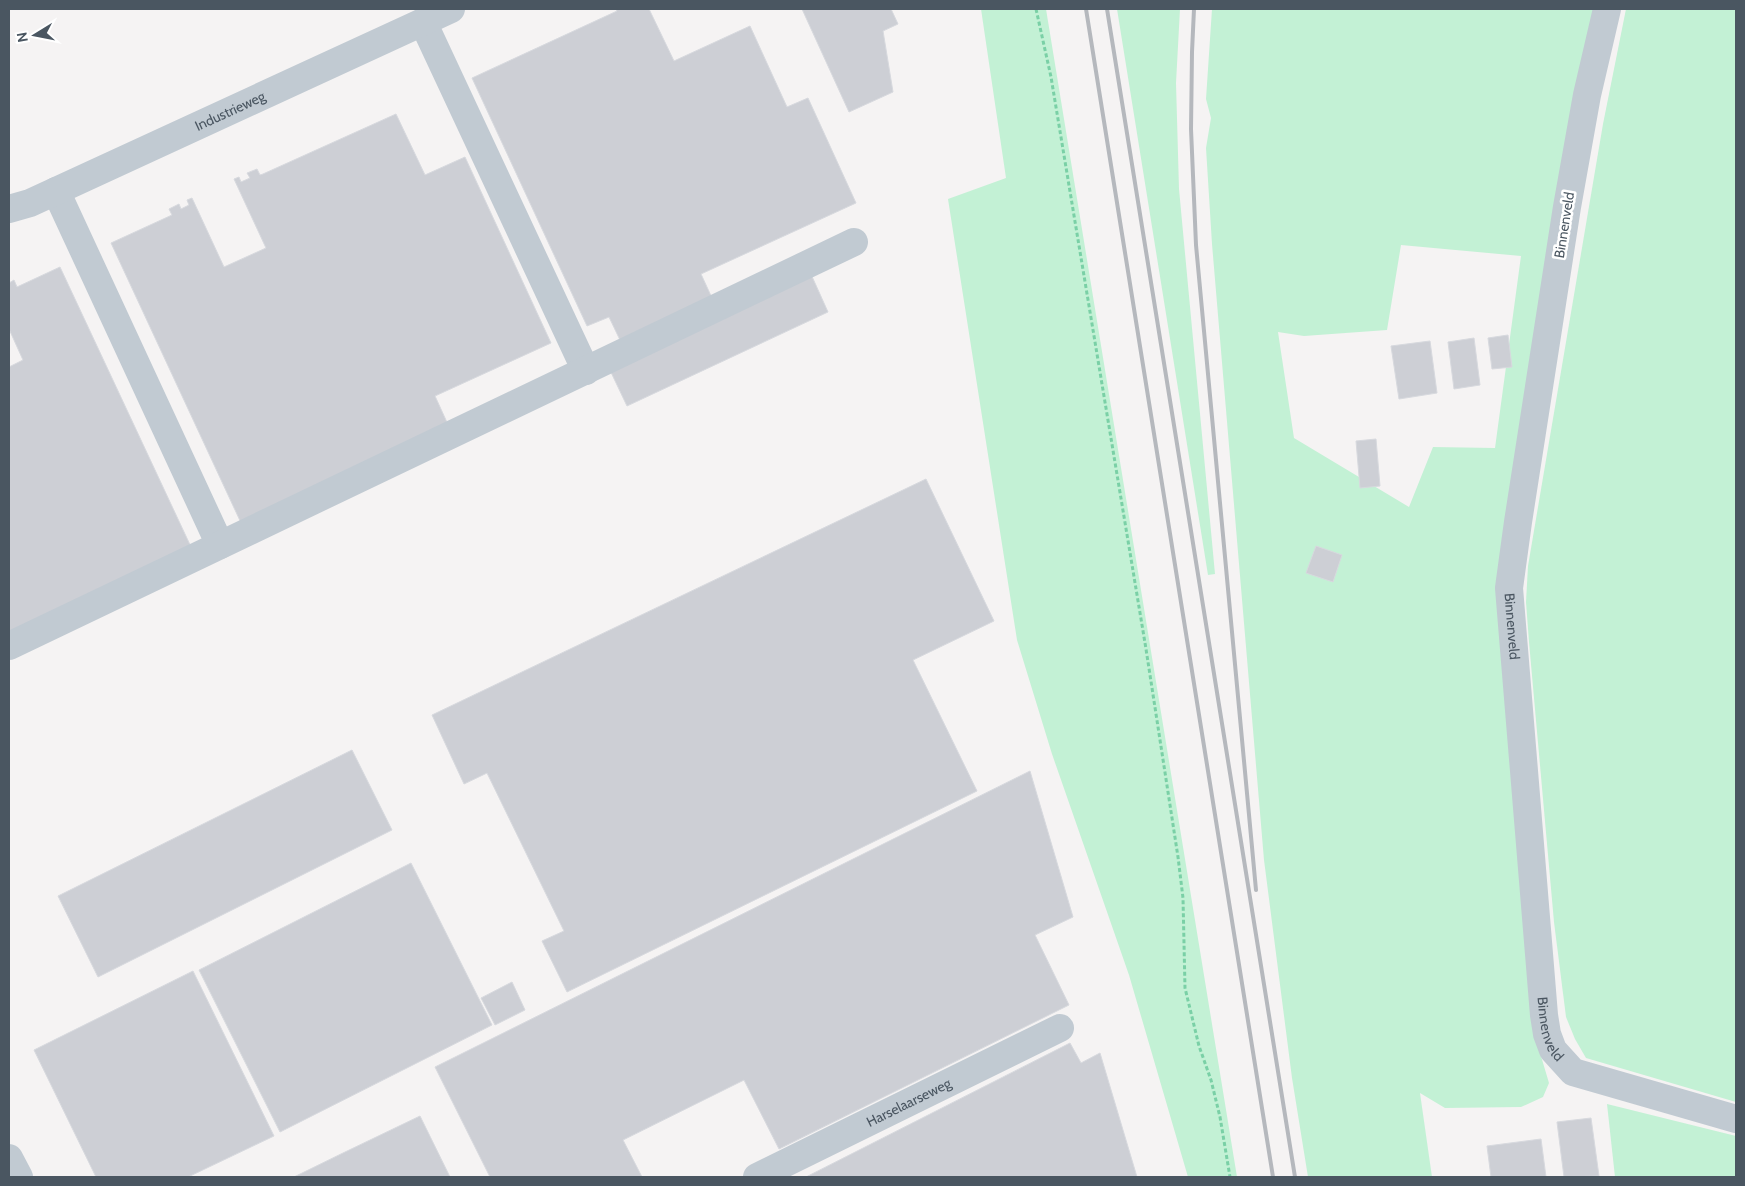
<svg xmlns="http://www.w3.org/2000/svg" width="1745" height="1186" viewBox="0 0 1745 1186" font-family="Cabin,sans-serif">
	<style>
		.green { fill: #c3f1d5; fill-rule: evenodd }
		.building { fill: #cdcfd5; stroke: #d7d9de }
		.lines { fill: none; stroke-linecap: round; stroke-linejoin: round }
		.path { stroke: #7ad0a6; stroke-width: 3; stroke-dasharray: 4 2.5; stroke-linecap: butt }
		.minor { stroke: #c1cad2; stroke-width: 28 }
		.rail { stroke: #b5b8bd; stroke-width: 4 }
		.labels { text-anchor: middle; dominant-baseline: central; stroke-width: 5; stroke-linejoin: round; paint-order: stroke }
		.street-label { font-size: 14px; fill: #4a5661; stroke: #fff }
	</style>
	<rect width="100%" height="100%" fill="#f5f3f3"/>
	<!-- green -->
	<g class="green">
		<path d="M 981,9 L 1046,9 L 1237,1177 L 1188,1177 L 1129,975 L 1052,754 L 1017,640 L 948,199 L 1006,178 Z"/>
		<path d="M 1117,9 L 1180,9 L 1176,83 L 1179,189 L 1215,574 L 1208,575 Z"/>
		<path d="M 1212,9 L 1596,9 L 1507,522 L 1535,1036 L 1549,1083 L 1543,1097 L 1521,1107 L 1445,1108 L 1420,1093 L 1432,1177 L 1308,1177 L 1292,1078 L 1264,860 L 1212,244 L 1206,148 L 1211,118 L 1206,99 ZM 1401,245 L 1521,256 L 1495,448 L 1433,447 L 1409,507 L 1294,438 L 1278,332 L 1304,336 L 1387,330 Z"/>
		<path d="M 1626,9 L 1736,9 L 1736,1102 L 1586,1058 L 1575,1039 L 1566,1017 L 1554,922 L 1529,642 L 1526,602 L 1528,566 L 1603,124 Z"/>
		<path d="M 1607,1104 L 1736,1136 L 1736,1177 L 1615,1177 Z"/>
	</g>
	<!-- building -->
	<g class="building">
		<path d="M 616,9 L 649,9 L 674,61 L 750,26 L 787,107 L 808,98 L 856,203 L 701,274 L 712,298 L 620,340 L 609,317 L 587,326 L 472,78 L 617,11 Z"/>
		<path d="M 802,9 L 891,9 L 898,24 L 883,31 L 893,92 L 849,112 Z"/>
		<path d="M 396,114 L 425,175 L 465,157 L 551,343 L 435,396 L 450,429 L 242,525 L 111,243 L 172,215 L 169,209 L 179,204 L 181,209 L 189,205 L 187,200 L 192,198 L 224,267 L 266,248 L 234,179 L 239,177 L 241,182 L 250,178 L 247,173 L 257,169 L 260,175 L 263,174 Z"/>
		<path d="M 60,267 L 192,549 L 9,633 L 9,367 L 23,360 L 9,329 L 9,283 L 14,280 L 17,287 Z"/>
		<path d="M 810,272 L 828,312 L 627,406 L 608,366 Z"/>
		<path d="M 1508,335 L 1512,367 L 1492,369 L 1488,338 Z"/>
		<path d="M 1474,338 L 1480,385 L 1454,389 L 1448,342 Z"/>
		<path d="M 1430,341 L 1437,393 L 1399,399 L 1391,346 Z"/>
		<path d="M 1376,439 L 1380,486 L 1360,488 L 1356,441 Z"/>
		<path d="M 926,479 L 994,621 L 913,660 L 977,791 L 567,992 L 542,941 L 564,931 L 487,773 L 464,784 L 432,715 Z"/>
		<path d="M 1316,546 L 1342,555 L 1333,582 L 1306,573 Z"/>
		<path d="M 352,750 L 392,830 L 98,977 L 58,896 Z"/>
		<path d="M 1030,771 L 1073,917 L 1035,935 L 1069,1005 L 779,1149 L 744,1080 L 623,1140 L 642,1177 L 490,1177 L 435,1067 Z"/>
		<path d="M 411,863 L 492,1025 L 280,1132 L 199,970 Z"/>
		<path d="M 193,971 L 274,1136 L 188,1177 L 96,1177 L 34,1050 Z"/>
		<path d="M 512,982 L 525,1010 L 495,1025 L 481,998 Z"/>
		<path d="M 1070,1043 L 1081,1063 L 1100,1053 L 1137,1177 L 806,1177 Z"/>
		<path d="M 420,1116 L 450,1177 L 294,1177 L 343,1153 Z"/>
		<path d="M 1591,1118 L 1599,1176 L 1564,1177 L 1557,1122 Z"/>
		<path d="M 1541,1139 L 1546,1177 L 1491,1177 L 1487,1146 Z"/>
	</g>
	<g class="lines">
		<!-- path -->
		<path class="path" d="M 1036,9 L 1051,77 L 1146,649 L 1178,857 L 1183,898 L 1185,988 L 1199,1046 L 1211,1080 L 1220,1117 L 1230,1177"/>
		<!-- minor -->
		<g class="minor">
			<path id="s1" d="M 1607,9 L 1587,95 L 1567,207 L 1518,522 L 1509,588 L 1544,1015 L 1547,1034 L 1553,1050 L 1573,1072 L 1736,1119"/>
			<path d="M 423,22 L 586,371"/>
			<path d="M 56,191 L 220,545"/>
			<path id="s2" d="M 9,209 L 30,203 L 451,9"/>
			<path d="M 9,646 L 854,242"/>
			<path d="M 9,1158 L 19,1177"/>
			<path id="s3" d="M 757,1177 L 1060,1028"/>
		</g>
		<!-- rail -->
		<g class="rail">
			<path d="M 1086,9 L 1273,1177"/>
			<path d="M 1107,9 L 1295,1177"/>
			<path d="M 1194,9 L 1192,52 L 1191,129 L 1196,245 L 1256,890"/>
		</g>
	</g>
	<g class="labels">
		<!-- street labels -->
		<g class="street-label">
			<text stroke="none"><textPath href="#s2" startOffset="242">Industrieweg</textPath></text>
			<text transform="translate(1564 225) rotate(-81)">Binnenveld</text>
			<text stroke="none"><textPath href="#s1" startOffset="626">Binnenveld</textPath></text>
			<text stroke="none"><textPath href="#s1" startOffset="1031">Binnenveld</textPath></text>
			<text stroke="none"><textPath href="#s3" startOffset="169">Harselaarseweg</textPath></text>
		</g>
	</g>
	<!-- border -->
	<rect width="1745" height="1186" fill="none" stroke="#4a5661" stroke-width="20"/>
	<!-- north arrow -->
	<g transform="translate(35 35) rotate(260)" stroke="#ffffff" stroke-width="4" paint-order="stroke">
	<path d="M0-4L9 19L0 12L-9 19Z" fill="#4a5661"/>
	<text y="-8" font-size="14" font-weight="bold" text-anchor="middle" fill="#4a5661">N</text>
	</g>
</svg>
